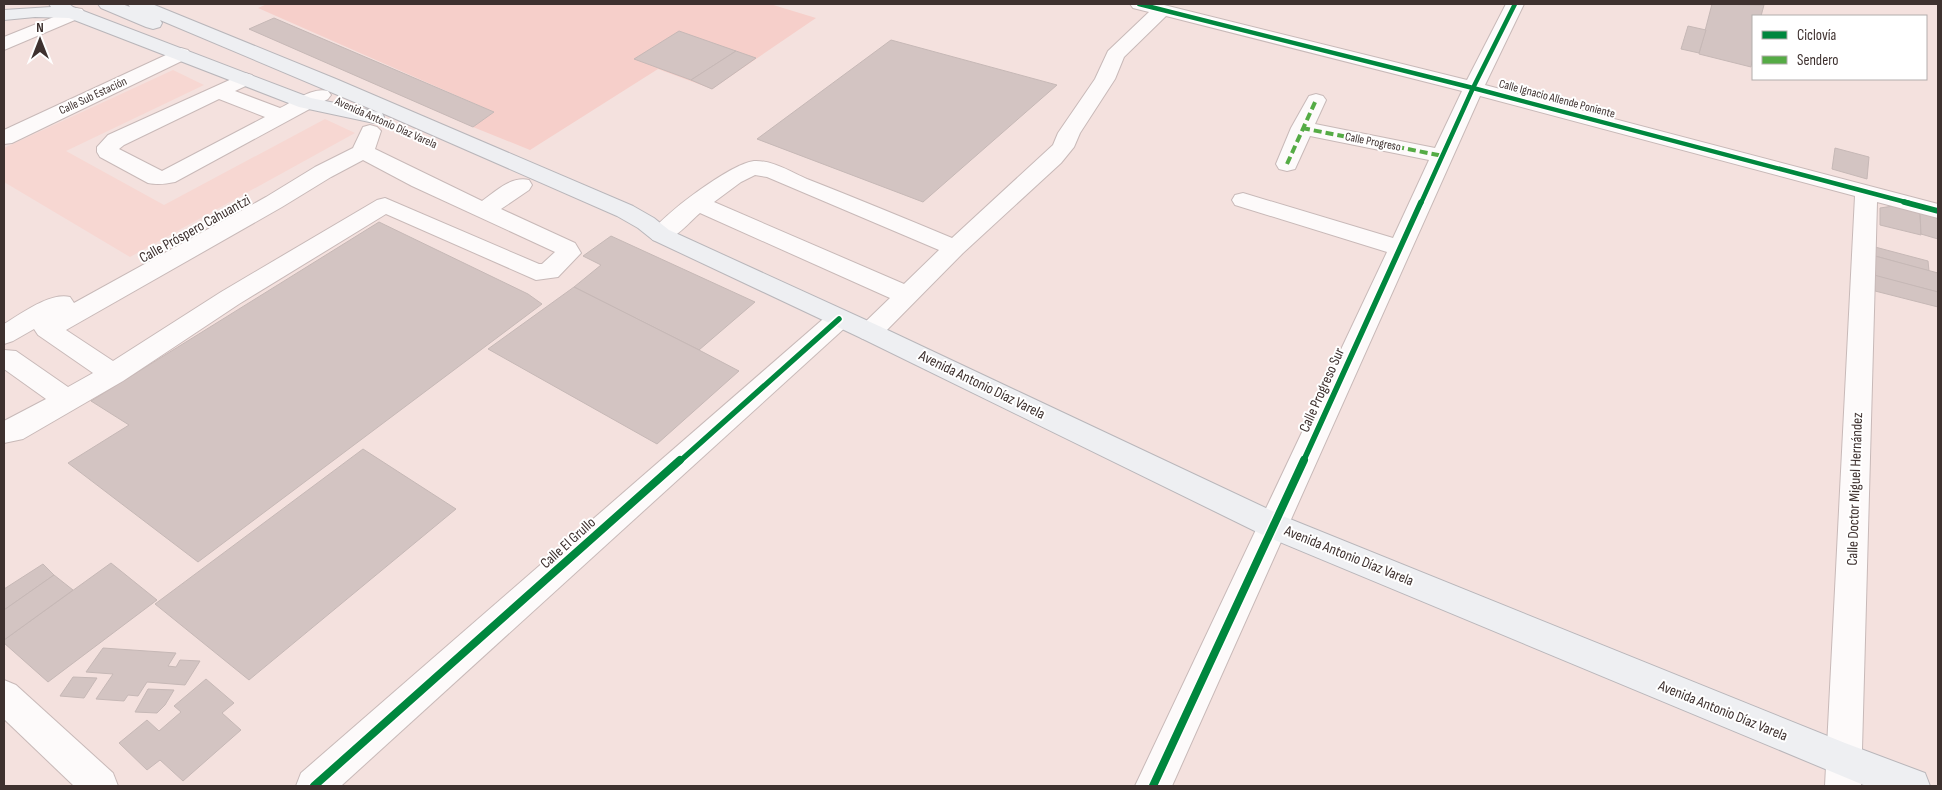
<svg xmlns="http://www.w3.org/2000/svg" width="1942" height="790" viewBox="0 0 1942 790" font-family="'Sofia Sans Condensed',sans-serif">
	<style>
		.built { fill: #f7d7d2 }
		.green { fill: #f6cfca }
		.building { fill: #d3c4c2; stroke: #c6b8b6 }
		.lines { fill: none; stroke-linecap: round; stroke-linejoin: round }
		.minor-casing { stroke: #c8b9b8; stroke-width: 2 }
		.major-casing { stroke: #b9b6ba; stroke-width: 2 }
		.minor { fill: #fdfafa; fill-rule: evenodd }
		.major { fill: #eeeff2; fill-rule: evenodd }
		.quiet { stroke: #55ab45; stroke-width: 4; stroke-dasharray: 8 4; stroke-linecap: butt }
		.cycleway-far2-casing { stroke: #fff; stroke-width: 7 }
		.cycleway-far1-casing { stroke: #fff; stroke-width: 9 }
		.cycleway-casing { stroke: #fff; stroke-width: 11 }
		.cycleway-far2 { stroke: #00873e; stroke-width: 4.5 }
		.cycleway-far1 { stroke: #00873e; stroke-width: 5.5 }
		.cycleway { stroke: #00873e; stroke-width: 8 }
		.labels { text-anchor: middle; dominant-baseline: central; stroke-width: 4; stroke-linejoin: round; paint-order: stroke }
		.far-street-label { font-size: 12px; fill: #3e312f; stroke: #fff }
		.street-label { font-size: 15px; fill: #3e312f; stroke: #fff }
	</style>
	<rect width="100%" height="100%" fill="#f4e1de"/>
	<!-- built -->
	<path class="built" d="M 173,70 L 204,85 L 66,151 L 164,205 L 325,119 L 355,133 L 130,257 L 4,182 L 4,148 Z"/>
	<!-- green -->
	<path class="green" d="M 267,4 L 770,4 L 816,18 L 712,89 L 658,69 L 530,150 L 473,127 L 494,112 L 258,8 Z"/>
	<!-- building -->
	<g class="building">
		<path d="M 1712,4 L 1764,5 L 1761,16 L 1753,16 L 1753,57 L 1751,67 L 1699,54 Z"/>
		<path d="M 274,18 L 494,112 L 473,127 L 249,29 Z"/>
		<path d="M 1688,26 L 1706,30 L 1699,53 L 1681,49 Z"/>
		<path d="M 679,31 L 736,51 L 691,80 L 634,59 Z"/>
		<path d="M 891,40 L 1057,85 L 923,202 L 757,139 Z"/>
		<path d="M 736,51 L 756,58 L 712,89 L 691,80 Z"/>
		<path d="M 1835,148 L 1869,157 L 1867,179 L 1832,169 Z"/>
		<path d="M 1893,206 L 1920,213 L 1921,235 L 1880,225 L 1880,208 Z"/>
		<path d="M 1920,213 L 1938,218 L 1938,239 L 1921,234 Z"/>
		<path d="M 379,222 L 528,294 L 542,304 L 198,562 L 68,463 L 129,425 L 91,401 Z"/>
		<path d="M 611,236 L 755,302 L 699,350 L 574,287 L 601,265 L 583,256 Z"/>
		<path d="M 1875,247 L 1928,261 L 1929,271 L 1875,256 Z"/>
		<path d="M 1875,256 L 1938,273 L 1938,292 L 1875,276 Z"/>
		<path d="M 1874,275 L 1938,292 L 1938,307 L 1875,291 Z"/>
		<path d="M 574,287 L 699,350 L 739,371 L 657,444 L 488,349 Z"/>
		<path d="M 363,449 L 456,509 L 249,680 L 155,604 Z"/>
		<path d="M 111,563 L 157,600 L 48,682 L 4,643 L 4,640 Z"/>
		<path d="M 43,564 L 54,575 L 4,610 L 4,589 Z"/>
		<path d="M 54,575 L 73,590 L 4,640 L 4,610 Z"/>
		<path d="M 103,648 L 176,653 L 168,666 L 176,667 L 180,660 L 200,661 L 185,685 L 147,682 L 138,696 L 128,695 L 124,701 L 96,699 L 113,674 L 86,672 Z"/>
		<path d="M 73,677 L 97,678 L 84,698 L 60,696 Z"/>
		<path d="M 206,679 L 234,703 L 222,713 L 241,730 L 183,781 L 160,760 L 147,770 L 119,743 L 147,720 L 159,731 L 181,712 L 174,706 Z"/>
		<path d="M 148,689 L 174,690 L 165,705 L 157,713 L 135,712 Z"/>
	</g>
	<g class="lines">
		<!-- minor casing -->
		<g class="minor-casing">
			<g id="minor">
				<path d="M 1130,4 L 1160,4 L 1467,80 L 1506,4 L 1524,4 L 1485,85 L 1938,204 L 1938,218 L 1877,202 L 1861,786 L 1825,786 L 1855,196 L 1480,96 L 1172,786 L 1135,786 L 1387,252 L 1235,205 L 1232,200 L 1235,195 L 1243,193 L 1393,238 L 1429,160 L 1310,136 L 1295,169 L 1287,171 L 1279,169 L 1276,164 L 1291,128 L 1309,96 L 1316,94 L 1323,96 L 1326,100 L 1315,124 L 1435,148 L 1462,91 L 1166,16 L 1124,57 L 1115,79 L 1080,133 L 1074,147 L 1061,163 L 963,253 L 879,338 L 870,341 L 861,338 L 857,332 L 861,326 L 890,298 L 700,213 C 686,225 672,245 653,240 L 649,235 C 662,215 730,164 754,161 C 772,160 791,172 807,179 C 856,198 904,218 952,238 L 1053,145 L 1058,133 L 1095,79 L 1108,51 L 1149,12 L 1133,8 ZM 755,175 L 767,177 L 939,250 L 904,284 L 714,202 L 741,182 Z"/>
				<path d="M 76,8 L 82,9 L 85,13 L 82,17 L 4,50 L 4,37 Z"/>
				<path d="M 181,48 L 188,50 L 191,54 L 188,58 L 12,143 L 4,144 L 4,130 Z"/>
				<path d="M 245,73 L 252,75 L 255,79 L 252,83 L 235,91 L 280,108 C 295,101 312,87 328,91 L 331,95 L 328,99 L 175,182 C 165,184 158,185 148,183 L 100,157 L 97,152 L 97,147 L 108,135 ZM 219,99 L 265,117 L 162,171 L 119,149 L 124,145 Z"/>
				<path d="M 370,125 L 377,127 L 381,131 L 375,149 L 482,201 C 496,191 511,176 529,180 L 532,185 L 529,190 L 501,209 L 575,243 L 581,253 L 558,277 L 536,280 L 386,214 L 239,304 L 123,381 L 23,439 L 4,443 L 4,421 L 46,399 L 4,369 L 4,350 L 16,351 L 68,387 L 93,373 L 38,335 L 34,329 L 13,341 L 4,344 L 4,324 C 21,314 50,292 70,297 L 74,303 L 266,197 L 315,167 L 353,148 L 363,127 ZM 363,160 L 412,186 L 555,252 L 542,264 L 539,264 L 385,198 L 377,200 L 221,292 L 113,361 L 66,330 L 282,207 L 331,177 Z"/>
				<path d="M 839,310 L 848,313 L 852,319 L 848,325 L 341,786 L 296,786 L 301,773 L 830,313 Z"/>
				<path d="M 4,680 L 16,685 L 113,773 L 118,786 L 74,786 L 4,719 Z"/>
			</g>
		</g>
		<!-- major casing -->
		<g class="major-casing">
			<path id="major" d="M 49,4 L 69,4 L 73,7 L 311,98 L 378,112 L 160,20 L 162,23 L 160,27 L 153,29 L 146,27 L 101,8 L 98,4 L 122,4 L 130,7 L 128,4 L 152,4 L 336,79 L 633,206 L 654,218 L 669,230 L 879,326 L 1285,517 L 1845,743 L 1925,773 L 1930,786 L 1866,786 L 1263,535 L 861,338 L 653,240 L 638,228 L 617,216 L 382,113 L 384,117 L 381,121 L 374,123 L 299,107 L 69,18 L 35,17 L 4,20 L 4,10 L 51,7 Z"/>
		</g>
		<!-- minor -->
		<use href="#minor" class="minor"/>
		<!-- major -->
		<use href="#major" class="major"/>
		<!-- quiet -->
		<g class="quiet">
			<path d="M 1302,128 L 1443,156"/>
			<path d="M 1287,164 L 1316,100"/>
		</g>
		<!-- cycleway-far2 casing -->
		<g class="cycleway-far2-casing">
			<g id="cycleway-far2">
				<path d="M 1139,4 L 1473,88 L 1909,203"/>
				<path d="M 1421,203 L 1473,88 L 1515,4"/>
			</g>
		</g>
		<!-- cycleway-far1 casing -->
		<g class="cycleway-far1-casing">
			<g id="cycleway-far1">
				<path d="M 1904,202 L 1938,211"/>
				<path d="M 679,462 L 839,319"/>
				<path d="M 1303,462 L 1421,202"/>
			</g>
		</g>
		<!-- cycleway casing -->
		<g class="cycleway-casing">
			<g id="cycleway">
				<path d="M 314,786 L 680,460"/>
				<path d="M 1153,786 L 1304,460"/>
			</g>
		</g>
		<!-- cycleway-far2 -->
		<use href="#cycleway-far2" class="cycleway-far2"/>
		<!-- cycleway-far1 -->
		<use href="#cycleway-far1" class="cycleway-far1"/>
		<!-- cycleway -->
		<use href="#cycleway" class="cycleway"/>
	</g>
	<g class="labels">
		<!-- far-street labels -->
		<g class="far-street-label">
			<text transform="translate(93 96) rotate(-25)">Calle Sub Estación</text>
			<text transform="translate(1557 99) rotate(15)">Calle Ignacio Allende Poniente</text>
			<text transform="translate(386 123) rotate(24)">Avenida Antonio Díaz Varela</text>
			<text transform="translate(1373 142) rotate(11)">Calle Progreso</text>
		</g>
		<!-- street labels -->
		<g class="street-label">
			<text transform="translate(195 229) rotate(-29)">Calle Próspero Cahuantzi</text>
			<text transform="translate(982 385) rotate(26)">Avenida Antonio Díaz Varela</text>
			<text transform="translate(1322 390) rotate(-66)">Calle Progreso Sur</text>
			<text transform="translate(1855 489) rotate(-88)">Calle Doctor Miguel Hernández</text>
			<text transform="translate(568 543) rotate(-42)">Calle El Grullo</text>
			<text transform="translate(1349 556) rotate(22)">Avenida Antonio Díaz Varela</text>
			<text transform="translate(1723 711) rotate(22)">Avenida Antonio Díaz Varela</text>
		</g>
	</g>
	<!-- border -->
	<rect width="1942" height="790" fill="none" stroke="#3e312f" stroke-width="10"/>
	<!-- legend -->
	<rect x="1752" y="15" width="175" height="65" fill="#ffffff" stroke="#b2adac"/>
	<rect x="1762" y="31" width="25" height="8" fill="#00873e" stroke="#b2adac"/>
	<text x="1797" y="40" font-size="15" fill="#3e312f">Ciclovía</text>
	<rect x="1762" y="56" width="25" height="8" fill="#55ab45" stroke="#b2adac"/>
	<text x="1797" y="65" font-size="15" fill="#3e312f">Sendero</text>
	<!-- north arrow -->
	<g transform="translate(40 40)" stroke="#ffffff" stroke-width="4" paint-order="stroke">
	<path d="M0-4L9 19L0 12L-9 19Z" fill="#3e312f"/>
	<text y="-8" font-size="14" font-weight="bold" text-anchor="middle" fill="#3e312f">N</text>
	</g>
</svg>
